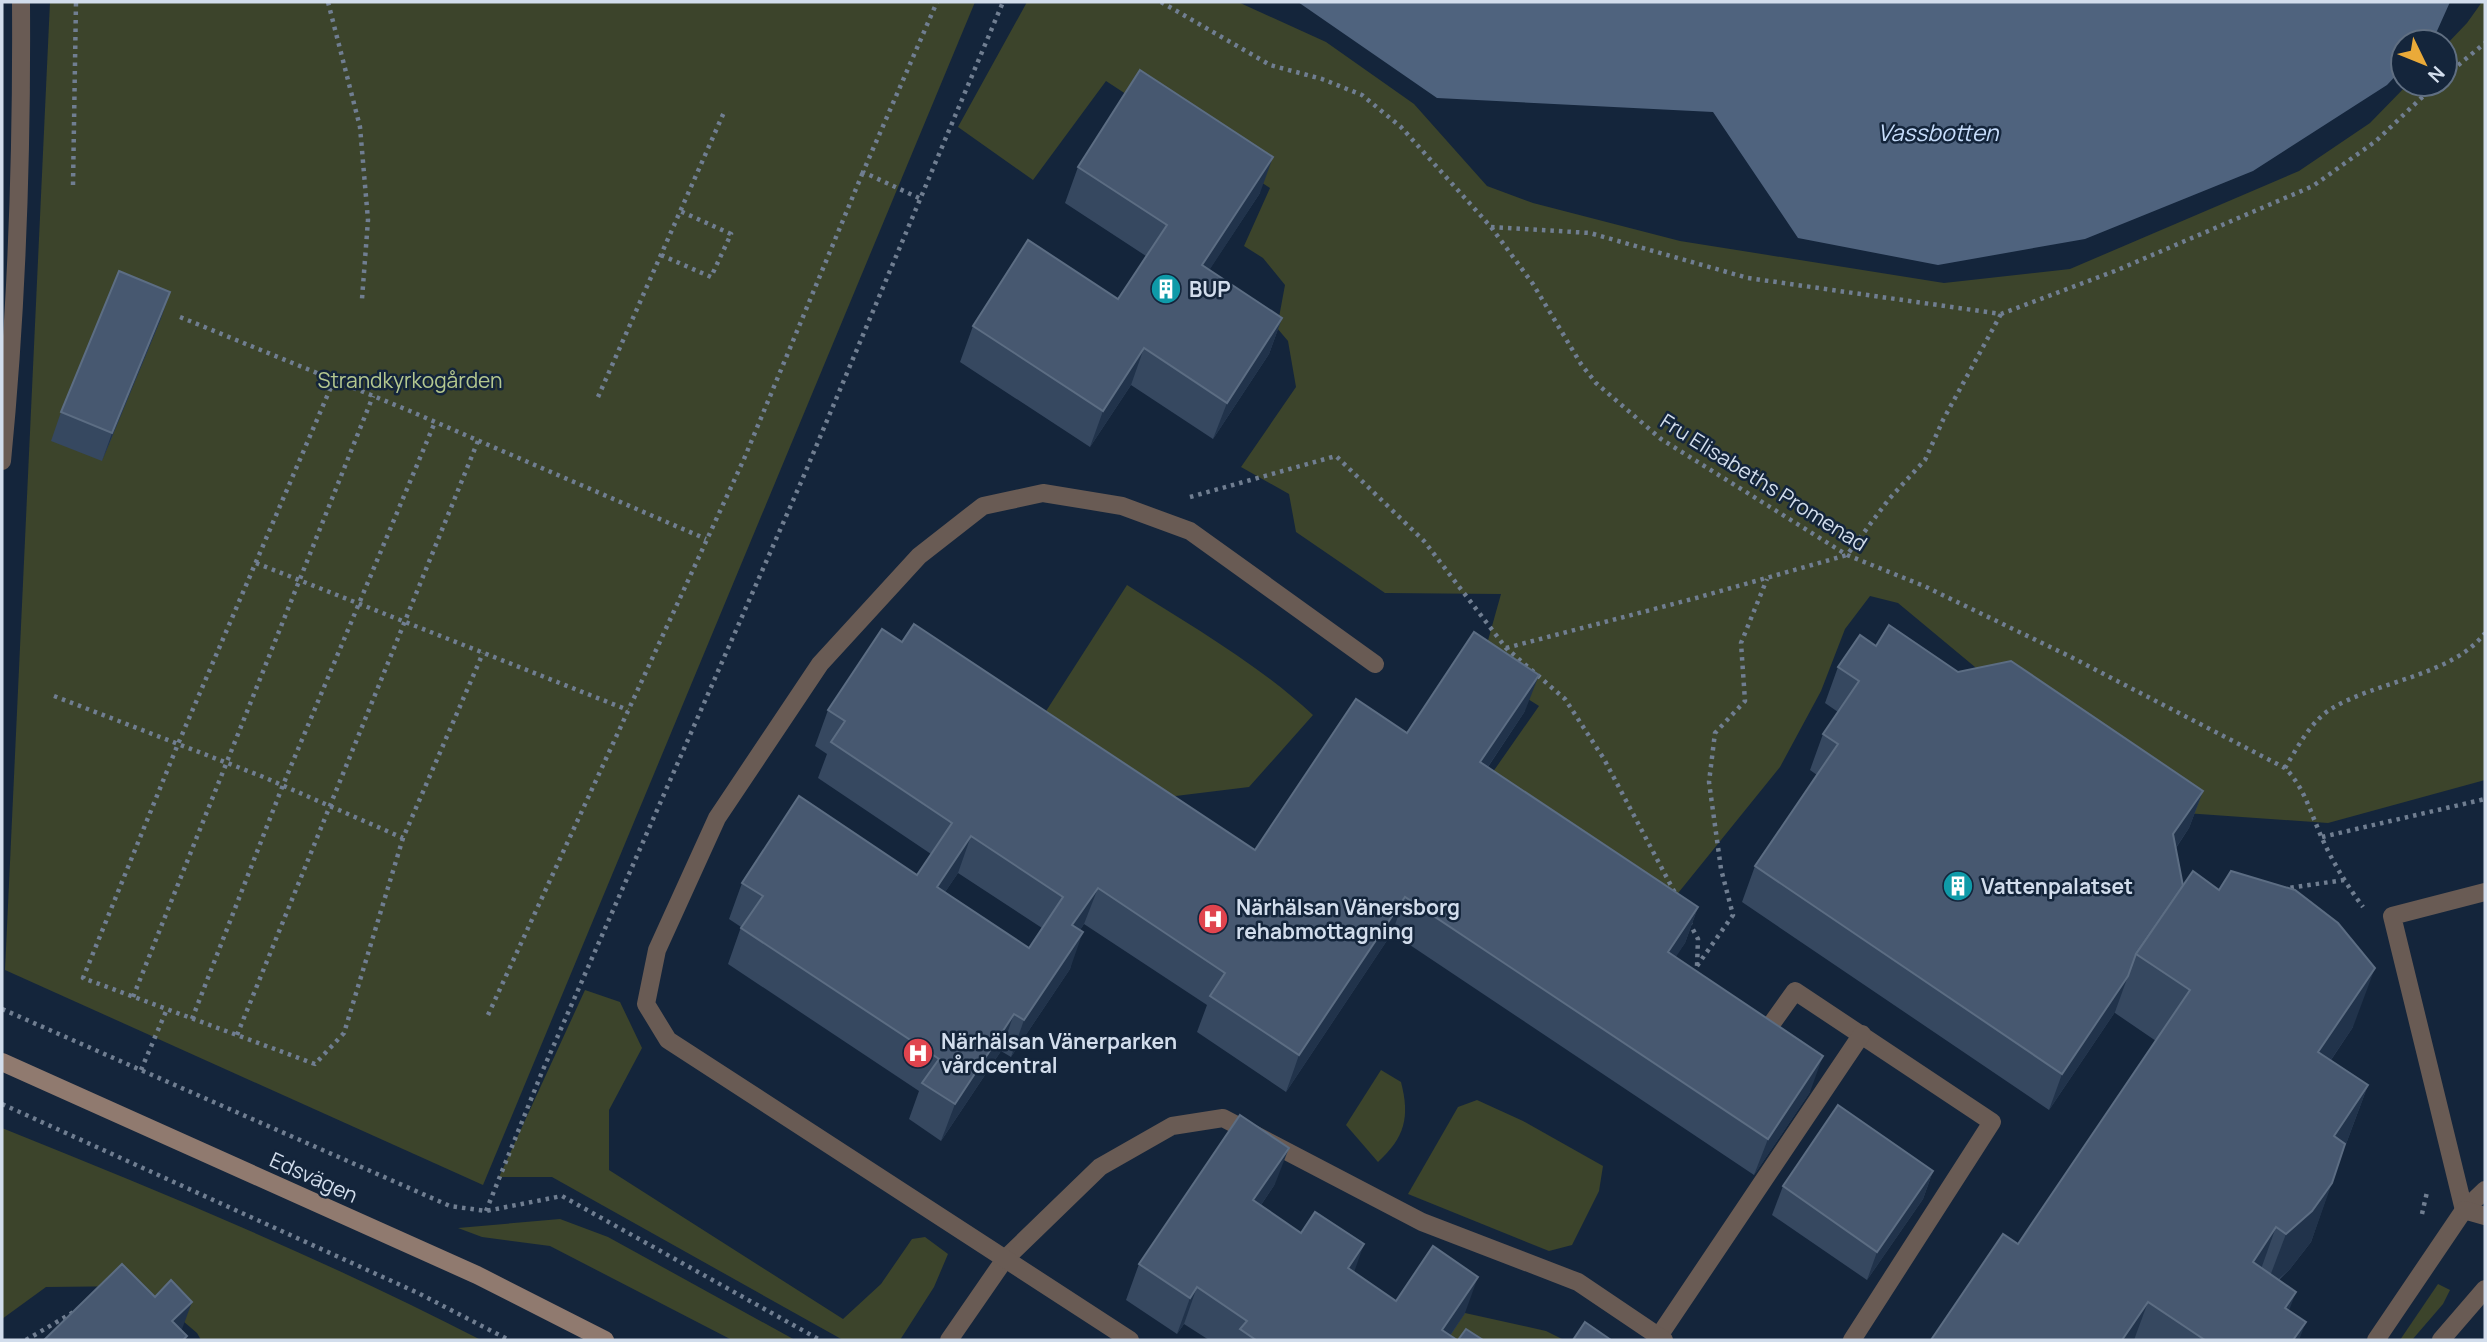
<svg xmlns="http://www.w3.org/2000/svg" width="2487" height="1342" viewBox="0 0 2487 1342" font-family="Manrope,sans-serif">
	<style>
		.green { fill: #3c442b }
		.water { fill: #4f637e }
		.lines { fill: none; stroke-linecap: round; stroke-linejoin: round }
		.path { stroke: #707e91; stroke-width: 4.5; stroke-dasharray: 3.5 5; stroke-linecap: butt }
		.lane { stroke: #695b54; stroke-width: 18 }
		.street { stroke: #695b54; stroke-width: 18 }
		.secondary { stroke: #907a6f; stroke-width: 18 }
		.wall { fill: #364860; fill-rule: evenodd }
		.shaded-wall { fill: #21334b }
		.building { fill: #475870; stroke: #5c6d83; stroke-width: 2; fill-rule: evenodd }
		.labels { text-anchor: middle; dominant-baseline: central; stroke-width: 5; stroke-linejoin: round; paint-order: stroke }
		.poi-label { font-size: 21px; font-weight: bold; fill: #d2ddec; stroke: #14253b; text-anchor: start }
		.park-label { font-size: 21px; fill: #b5c88f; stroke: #14253b }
		.street-label { font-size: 21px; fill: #d2ddec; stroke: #14253b }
		.water-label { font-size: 23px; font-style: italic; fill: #c7ddfb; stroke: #14253b }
	</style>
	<rect width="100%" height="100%" fill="#14253b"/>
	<!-- green -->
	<g class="green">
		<path d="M 50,2 L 975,2 L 483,1185 L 5,970 Z"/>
		<path d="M 1027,2 L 1238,2 L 1326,42 L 1414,104 L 1487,186 L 1533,203 L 1680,241 L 1944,283 L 2070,269 L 2299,171 L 2370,123 L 2408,84 L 2445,84 L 2445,46 L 2467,23 L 2482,2 L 2485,2 L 2485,780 L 2328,823 L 2185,813 L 1987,677 L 1898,603 L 1870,596 L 1845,629 L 1821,691 L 1780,767 L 1662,913 L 1481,789 L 1539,706 L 1480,669 L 1501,594 L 1385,593 L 1296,532 L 1289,494 L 1241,467 L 1296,387 L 1288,341 L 1277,328 L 1285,285 L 1263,258 L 1244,246 L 1270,188 L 1106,81 L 1033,180 L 958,127 Z"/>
		<path d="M 1127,585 C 1191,626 1257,663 1313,715 L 1249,787 L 1143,800 L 1032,733 Z"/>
		<path d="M 585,990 L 620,1002 L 642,1048 L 609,1110 L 609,1170 L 843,1319 L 881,1284 L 912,1239 L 925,1237 L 948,1254 L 934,1287 L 900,1340 L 843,1340 L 552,1177 L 499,1177 Z"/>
		<path d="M 1381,1070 L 1401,1082 C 1410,1117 1405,1137 1378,1162 L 1346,1125 Z"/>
		<path d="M 1477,1100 L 1523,1121 L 1603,1166 L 1599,1191 L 1572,1245 L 1549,1251 L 1408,1194 L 1458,1107 Z"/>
		<path d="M 2,1128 C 164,1193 326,1260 481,1340 L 201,1340 L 197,1333 L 142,1286 L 46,1287 L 2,1319 Z"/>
		<path d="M 560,1219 L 608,1237 L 795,1340 L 732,1340 L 550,1246 L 482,1237 L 458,1228 Z"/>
		<path d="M 2438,1284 L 2450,1290 L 2443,1304 L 2412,1340 L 2400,1340 Z"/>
		<path d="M 1465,1313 L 1546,1331 L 1564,1340 L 1447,1340 Z"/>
	</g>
	<!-- water -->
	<path class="water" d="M 1298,2 L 2450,2 L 2437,31 L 2427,42 L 2403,42 L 2403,68 L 2387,85 L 2253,171 L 2085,239 L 1938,265 L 1798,238 L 1713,112 L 1437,98 Z"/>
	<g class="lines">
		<!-- path -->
		<g class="path">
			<path d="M 328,2 L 360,127 L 368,220 L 362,299"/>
			<path d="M 1161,2 L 1270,65 L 1322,79 L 1362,95 L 1401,127 L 1491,227 L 1533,284 L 1581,364 L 1596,383 L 1661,439 L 1847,555 L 1924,586 L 2069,656 L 2285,768 C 2304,787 2310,811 2321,836 C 2332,861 2346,884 2363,907"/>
			<path d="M 2445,76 L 2485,43"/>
			<path d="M 73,185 L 76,2"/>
			<path d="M 919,198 L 863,172 L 937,2"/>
			<path d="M 1491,227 L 1590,233 L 1748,278 L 2001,314 L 2115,271 L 2313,186 L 2376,141 L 2436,84"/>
			<path d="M 661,255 L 711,277 L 731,234 L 680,211"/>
			<path d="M 180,317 L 410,411 L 706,539"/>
			<path d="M 334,380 L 178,744 L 83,978 L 315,1064 L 344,1033 L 403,838"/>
			<path d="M 598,397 L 725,110"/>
			<path d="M 1190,497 L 1336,456 L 1424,541 L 1506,648 L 1565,699 L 1604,759 L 1676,895"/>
			<path d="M 256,563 L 628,710"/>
			<path d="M 1506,648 L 1696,598 L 1847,555 L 1889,499 L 1925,460 L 1943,420 L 2001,314"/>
			<path d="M 54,696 L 261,776 L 403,838 L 483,653"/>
			<path d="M 2285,768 C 2297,748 2311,721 2331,709 C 2376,681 2452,676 2485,633"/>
			<path d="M 2322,837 L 2485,799"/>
			<path d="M 2282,889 L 2344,880"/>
			<path d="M 1689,922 L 1698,939 L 1697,966"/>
			<path d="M 1697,966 L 1733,915 L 1721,869 L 1709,782 L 1715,733 L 1745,701 L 1741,643 L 1767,579"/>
			<path d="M 133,997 L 373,396"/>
			<path d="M 2,1009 L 450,1206 L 486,1211 L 562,1196 L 820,1340"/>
			<path d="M 488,1015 L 744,459 L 863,172"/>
			<path d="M 192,1019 L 283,785 L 435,422"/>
			<path d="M 237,1035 L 478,441"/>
			<path d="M 141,1070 L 167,1009"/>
			<path d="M 2,1104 L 418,1293 L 509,1340"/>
			<path d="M 486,1211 L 542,1072 L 802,480 L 1003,2"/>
			<path d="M 2422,1214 L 2427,1192"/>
			<path d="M 26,1340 L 79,1309"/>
		</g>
		<!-- lane -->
		<g class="lane">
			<path d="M 2485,892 L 2392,916 L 2464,1210 L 2485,1190"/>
			<path d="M 1760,1040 L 1795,991 L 1992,1122 L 1852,1340"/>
			<path d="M 1659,1336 L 1862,1034"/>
			<path d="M 949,1340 L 1005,1259 L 1100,1167 L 1172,1126 L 1223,1118 L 1422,1222 L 1578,1282 L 1664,1340"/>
			<path d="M 1130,1340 L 668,1040 L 646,1004 L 657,950 L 717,818 L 820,664 L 919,556 L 983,506 L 1043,493 L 1122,506 L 1190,531 L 1375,664"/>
			<path d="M 2441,1340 L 2485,1289"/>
		</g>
		<!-- street -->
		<g class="street">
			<path d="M 2,461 C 17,308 22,155 21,2"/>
			<path d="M 2376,1340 L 2464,1210 L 2485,1216"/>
		</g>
		<!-- secondary -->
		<path class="secondary" d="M 2,1062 L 477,1275 L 605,1340"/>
	</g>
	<!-- wall -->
	<g class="wall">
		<path d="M 1078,167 L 1260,193 L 1209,270 L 1282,318 L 1269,354 L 1213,439 L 1131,385 L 1090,447 L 960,362 L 973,326 L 1118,299 L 1146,256 L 1065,203 Z"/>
		<path d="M 170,292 L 160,321 L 102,461 L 51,441 L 61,412 Z"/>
		<path d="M 902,642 L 1255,850 L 1407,733 L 1525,711 L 1488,767 L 1698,907 L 1685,943 L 1675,957 L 1810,1092 L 1754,1175 L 1392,933 L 1286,1092 L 1197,1032 L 1207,1005 L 1084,924 L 1080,930 L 1070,969 L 1011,1057 L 1001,1051 L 941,1141 L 909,1119 L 919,1091 L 728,964 L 741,927 L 729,919 L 742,883 L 917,875 L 931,854 L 818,778 L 827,754 L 815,746 L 828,710 ZM 958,873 L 1042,928 L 1029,948 L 945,892 Z"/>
		<path d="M 1876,646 L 1958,672 L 2203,791 L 2189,828 L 2176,848 L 2183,886 L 2353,1027 L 2331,1060 L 2368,1085 L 2346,1144 L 2343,1149 L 2311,1242 L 2290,1269 L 2279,1280 L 2299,1340 L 1931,1340 L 2018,1244 L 2156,1041 L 2115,1013 L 2115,1012 L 2049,1110 L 1742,902 L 1755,866 L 1817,775 L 1810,770 L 1823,734 L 1838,712 L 1825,703 L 1838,667 Z"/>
		<path d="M 1933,1171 L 1923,1199 L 1867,1280 L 1772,1215 L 1783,1186 Z"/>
		<path d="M 1275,1184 L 1261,1205 L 1354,1272 L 1396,1301 L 1465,1313 L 1450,1336 L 1457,1340 L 1209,1340 L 1184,1324 L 1177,1334 L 1126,1300 L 1139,1264 Z"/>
	</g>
	<!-- shaded-wall -->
	<g class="shaded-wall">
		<path d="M 1273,157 L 1260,193 L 1189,301 L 1202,265 Z"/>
		<path d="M 170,292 L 160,321 L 102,461 L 112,433 Z"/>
		<path d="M 1282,318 L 1269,354 L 1213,439 L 1227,403 Z"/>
		<path d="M 1144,348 L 1131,385 L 1090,447 L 1103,411 Z"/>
		<path d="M 1539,675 L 1525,711 L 1467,798 L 1480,762 Z"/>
		<path d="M 2203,791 L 2189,828 L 2160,871 L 2173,834 Z"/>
		<path d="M 971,836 L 958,873 L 924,923 L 937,887 Z"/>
		<path d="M 1098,888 L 1084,924 L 1059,961 L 1072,925 Z"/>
		<path d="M 1405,897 L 1392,933 L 1286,1092 L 1299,1055 Z"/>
		<path d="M 1698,907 L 1685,943 L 1655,989 L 1668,952 Z"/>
		<path d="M 1083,932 L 1070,969 L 1011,1057 L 1024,1020 Z"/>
		<path d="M 2375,968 L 2353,1027 L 2297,1110 L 2318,1052 Z"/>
		<path d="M 2128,976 L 2115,1012 L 2049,1110 L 2062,1074 Z"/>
		<path d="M 1014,1014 L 1001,1051 L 941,1141 L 955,1104 Z"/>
		<path d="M 1823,1056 L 1810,1092 L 1754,1175 L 1768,1139 Z"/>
		<path d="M 2368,1085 L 2346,1144 L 2312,1195 L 2334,1136 Z"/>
		<path d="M 1289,1148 L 1275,1184 L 1240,1236 L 1253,1200 Z"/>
		<path d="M 1933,1171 L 1923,1199 L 1867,1280 L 1877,1252 Z"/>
		<path d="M 2332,1183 L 2311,1242 L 2290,1269 L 2264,1292 L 2286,1234 Z"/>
		<path d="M 2276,1227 L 2255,1286 L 2253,1262 Z"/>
		<path d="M 1364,1244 L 1351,1281 L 1348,1268 Z"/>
		<path d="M 1478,1277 L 1465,1313 L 1447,1340 L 1442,1330 Z"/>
		<path d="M 1197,1287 L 1184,1324 L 1177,1334 L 1190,1298 Z"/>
		<path d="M 2296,1292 L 2278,1340 L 2285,1308 Z"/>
		<path d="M 192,1302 L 178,1340 L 172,1321 Z"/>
		<path d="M 2148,1302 L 2134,1340 L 2122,1340 Z"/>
		<path d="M 2306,1322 L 2299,1340 L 2293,1340 Z"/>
	</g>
	<!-- building -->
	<g class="building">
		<path d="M 1140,70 L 1273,157 L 1202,265 L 1282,318 L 1227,403 L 1144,348 L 1103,411 L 973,326 L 1028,240 L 1118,299 L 1167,225 L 1078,167 Z"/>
		<path d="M 119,271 L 170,292 L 112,433 L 61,412 Z"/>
		<path d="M 914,624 L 1255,850 L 1356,699 L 1407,733 L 1474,632 L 1539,675 L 1480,762 L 1698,907 L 1668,952 L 1823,1056 L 1768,1139 L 1405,897 L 1299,1055 L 1210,996 L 1225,973 L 1098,888 L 1072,925 L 1083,932 L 1024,1020 L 1014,1014 L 955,1104 L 922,1083 L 939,1059 L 741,928 L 763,896 L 742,883 L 799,796 L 917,875 L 952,823 L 831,742 L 845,721 L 828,710 L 882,629 L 902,642 ZM 971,836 L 1063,897 L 1029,948 L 937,887 Z"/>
		<path d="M 1889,625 L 1958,672 L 2011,661 L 2203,791 L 2173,834 L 2183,886 L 2136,954 L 2128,976 L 2062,1074 L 1755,866 L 1838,744 L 1823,734 L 1859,681 L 1838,667 L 1860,635 L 1876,646 Z"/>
		<path d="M 2193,871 L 2219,890 L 2231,871 L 2295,890 L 2338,923 L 2375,968 L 2318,1052 L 2368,1085 L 2334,1136 L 2345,1144 L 2332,1183 L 2312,1211 L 2286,1234 L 2276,1227 L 2253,1262 L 2296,1292 L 2285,1308 L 2306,1322 L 2293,1340 L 2205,1340 L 2148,1302 L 2122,1340 L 1931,1340 L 2003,1234 L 2018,1244 L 2190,990 L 2136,954 Z"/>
		<path d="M 1838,1105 L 1933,1171 L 1877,1252 L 1783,1186 Z"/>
		<path d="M 1240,1115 L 1289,1148 L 1253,1200 L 1301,1233 L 1315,1212 L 1364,1244 L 1348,1268 L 1396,1301 L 1433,1246 L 1478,1277 L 1442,1330 L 1457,1340 L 1256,1340 L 1240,1329 L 1247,1321 L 1197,1287 L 1190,1298 L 1139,1264 Z"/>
		<path d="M 122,1264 L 155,1297 L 171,1280 L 192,1302 L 172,1321 L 187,1336 L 183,1340 L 44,1340 Z"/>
		<path d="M 1585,1322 L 1611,1340 L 1573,1340 Z"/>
		<path d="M 1466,1329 L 1483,1340 L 1458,1340 Z"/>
	</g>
	<!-- icons -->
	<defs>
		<g id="building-disc" transform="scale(1.575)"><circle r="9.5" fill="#0f9aa8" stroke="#14253b"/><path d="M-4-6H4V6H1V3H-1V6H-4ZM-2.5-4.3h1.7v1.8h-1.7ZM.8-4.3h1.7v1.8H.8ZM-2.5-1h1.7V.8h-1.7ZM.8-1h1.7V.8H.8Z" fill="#fff"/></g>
		<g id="hospital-disc" transform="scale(1.575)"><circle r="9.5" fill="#e0444e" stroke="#14253b"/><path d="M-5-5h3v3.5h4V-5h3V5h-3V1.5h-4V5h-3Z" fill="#fff"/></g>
	</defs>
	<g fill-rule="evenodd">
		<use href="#building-disc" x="1166" y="289"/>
		<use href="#building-disc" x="1958" y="886"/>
		<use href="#hospital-disc" x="1213" y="919"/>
		<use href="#hospital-disc" x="918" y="1053"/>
	</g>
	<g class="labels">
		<!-- poi labels -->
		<g class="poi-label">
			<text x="1189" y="289">BUP</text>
			<text x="1981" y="886">Vattenpalatset</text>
			<text x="1236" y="907">Närhälsan Vänersborg<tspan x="1236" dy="24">rehabmottagning</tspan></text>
			<text x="941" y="1041">Närhälsan Vänerparken<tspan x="941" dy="24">vårdcentral</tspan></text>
		</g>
		<!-- park labels -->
		<g class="park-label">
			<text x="410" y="380">Strandkyrkogården</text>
		</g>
		<!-- street labels -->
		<g class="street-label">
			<text transform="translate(1764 482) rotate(32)">Fru Elisabeths Promenad</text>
			<text transform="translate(314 1177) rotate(24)">Edsvägen</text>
		</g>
		<!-- water labels -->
		<g class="water-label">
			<text x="1938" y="132">Vassbotten</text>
		</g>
	</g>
	<!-- border -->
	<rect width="2487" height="1342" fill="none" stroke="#d2ddec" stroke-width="7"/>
	<!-- north arrow -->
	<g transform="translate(2424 63) rotate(133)"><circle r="33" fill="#14253b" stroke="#606f82" stroke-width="2"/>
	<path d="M0-5L12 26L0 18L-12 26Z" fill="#eaaa39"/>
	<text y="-10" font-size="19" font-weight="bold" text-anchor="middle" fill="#d2ddec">N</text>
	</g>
</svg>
